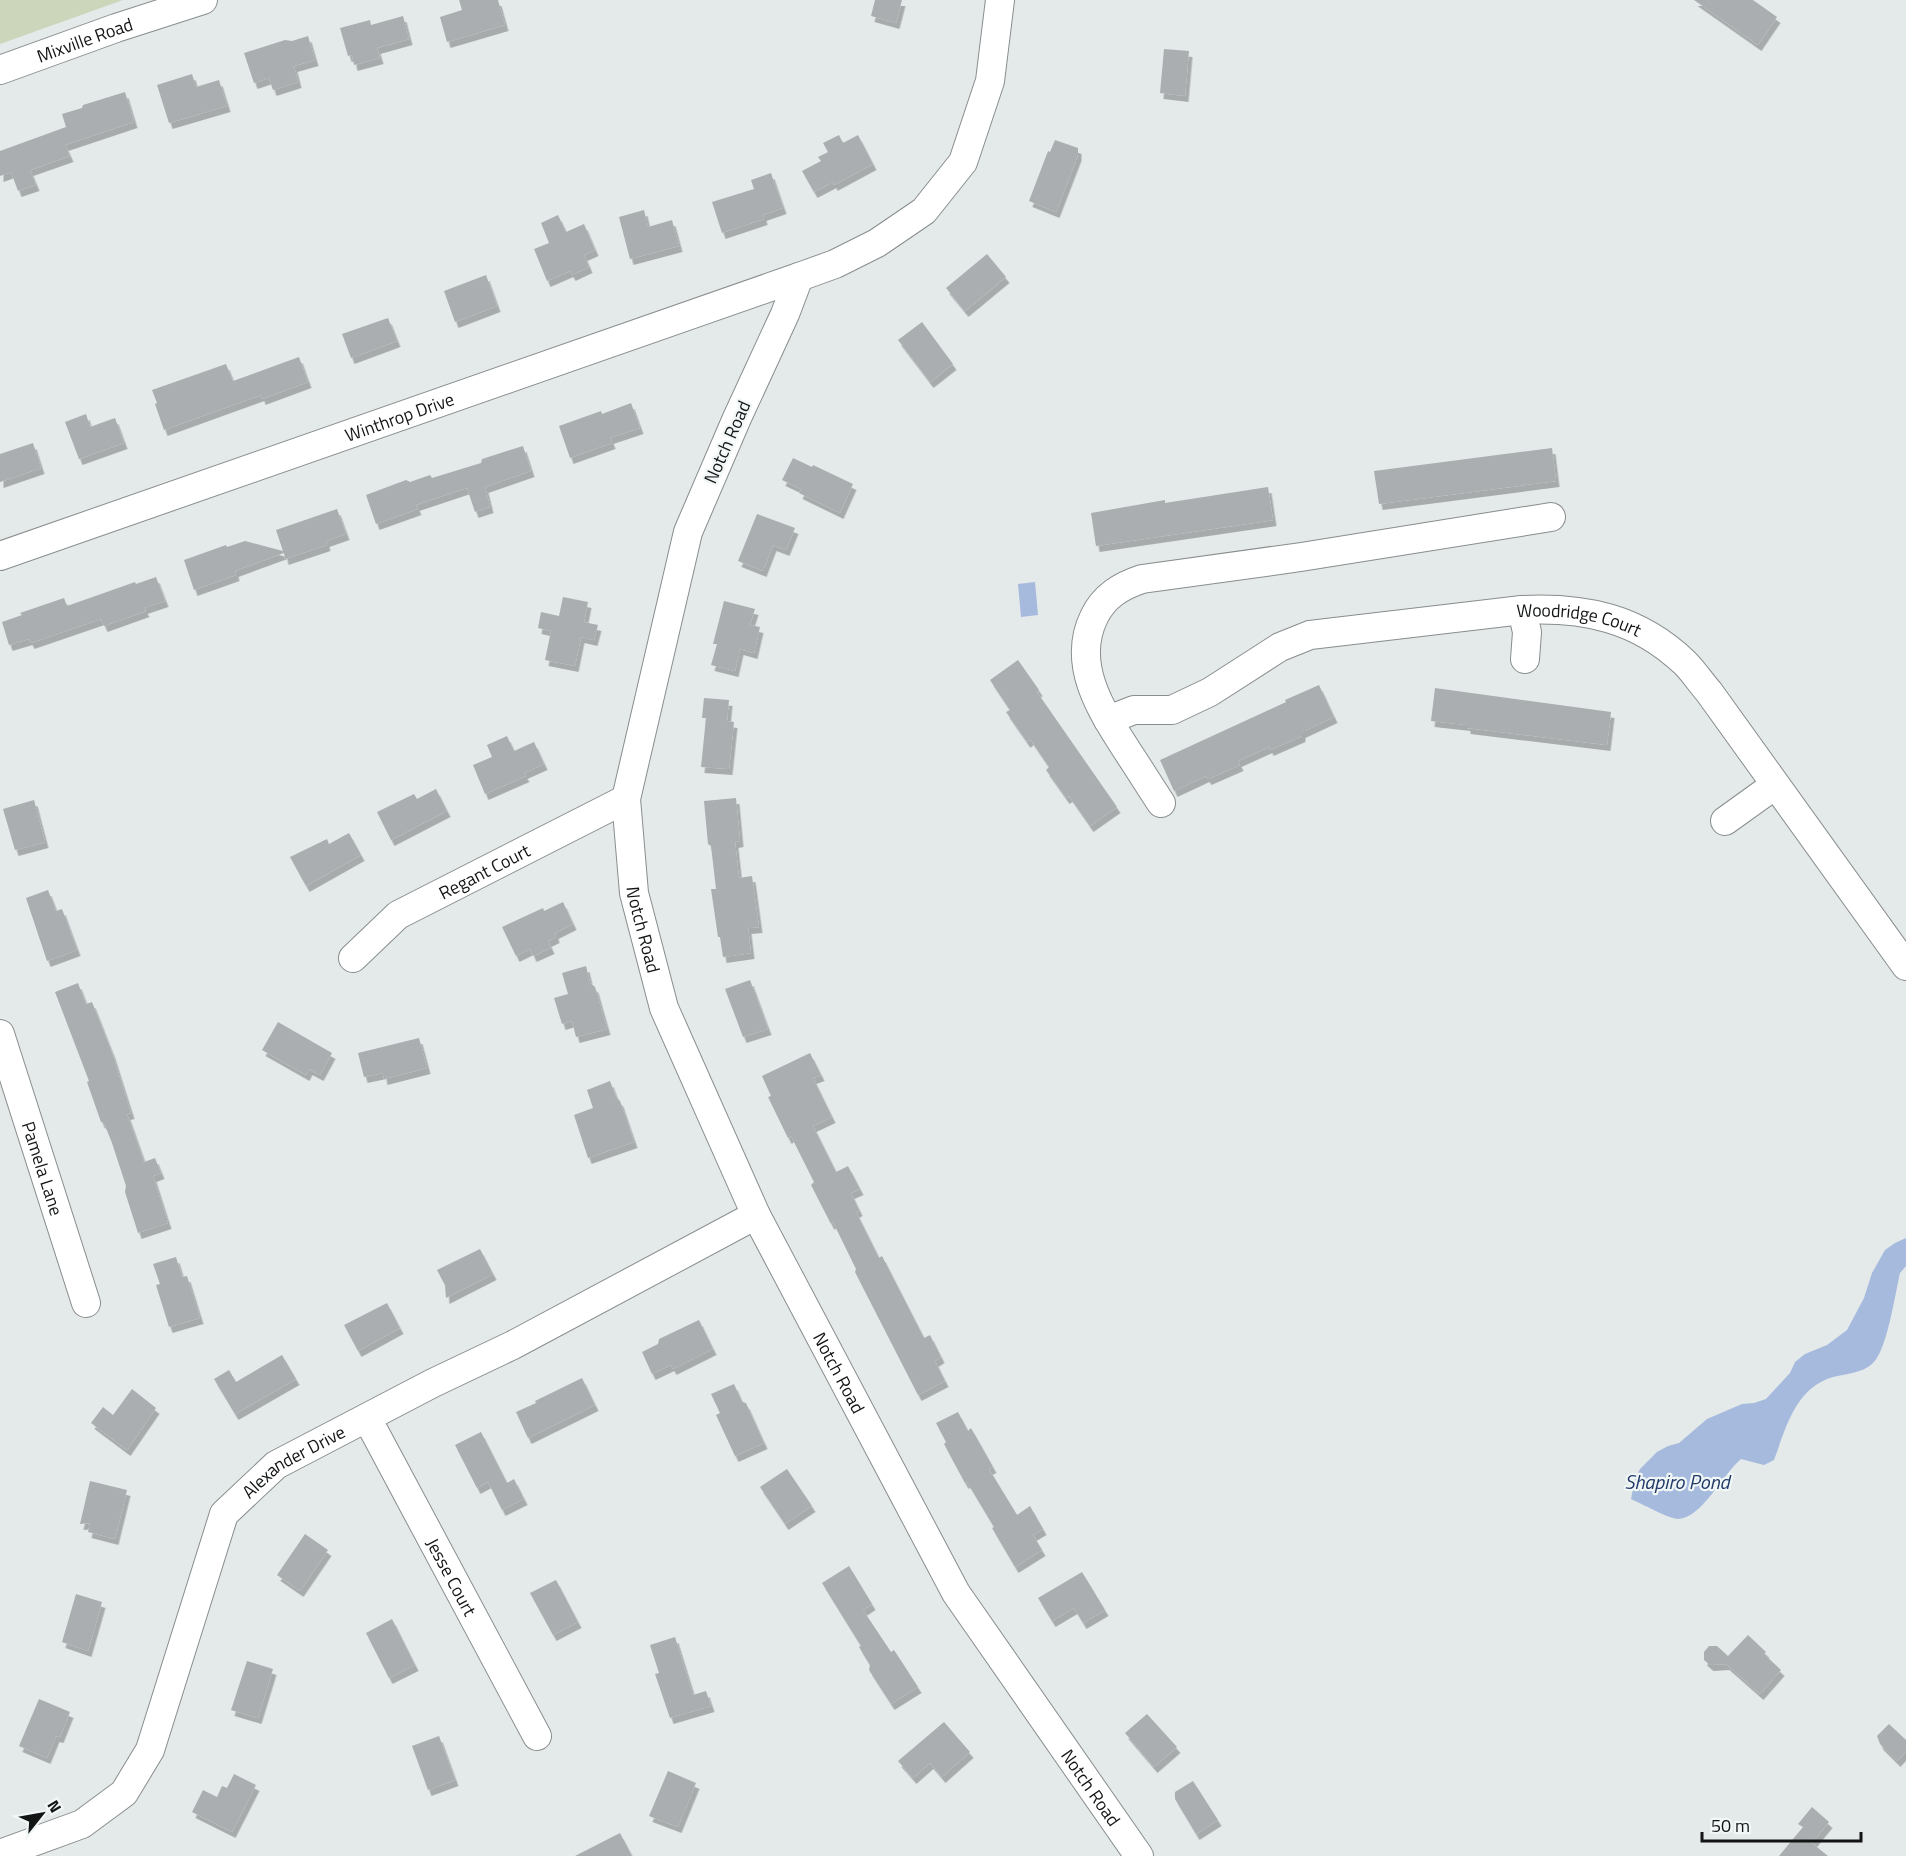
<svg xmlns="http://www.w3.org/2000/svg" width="1906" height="1856" viewBox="0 0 1906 1856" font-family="'Titillium Web',sans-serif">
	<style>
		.green { fill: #cbd6ba }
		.water { fill: #a6bade }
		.building { fill: #aaaeb0; filter: url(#shadow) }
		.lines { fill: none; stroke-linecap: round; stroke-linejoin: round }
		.minor-casing { stroke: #888d8d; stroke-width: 30 }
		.minor { stroke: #fff; stroke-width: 28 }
		.labels { text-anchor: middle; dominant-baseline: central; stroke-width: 4.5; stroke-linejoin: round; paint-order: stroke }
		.street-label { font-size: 18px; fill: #131515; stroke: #f1f7f6 }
		.water-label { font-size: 20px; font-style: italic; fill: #213967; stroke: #f1f7f6 }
	</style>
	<defs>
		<filter id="shadow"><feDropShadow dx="3.5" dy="6" stdDeviation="0" flood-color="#0004"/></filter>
	</defs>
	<rect width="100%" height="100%" fill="#e4e9e9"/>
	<!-- green -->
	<path class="green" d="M 0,0 L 123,0 L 0,44 Z"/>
	<!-- water -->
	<g class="water">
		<path d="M 1035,582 L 1038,615 L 1021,617 L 1018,584 Z"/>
		<path d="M 1906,1238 L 1906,1266 L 1900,1273 C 1895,1294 1887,1352 1872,1364 C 1862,1373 1845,1374 1833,1377 C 1795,1388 1786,1428 1774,1460 L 1764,1465 L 1741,1459 C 1723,1474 1702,1518 1678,1519 C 1670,1519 1640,1503 1631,1499 L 1635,1479 L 1640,1469 L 1657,1452 L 1668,1446 L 1679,1443 L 1707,1419 L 1742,1404 L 1754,1403 L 1766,1399 L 1790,1373 L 1795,1362 L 1805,1354 L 1827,1345 L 1847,1330 L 1864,1298 L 1872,1273 L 1885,1250 L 1895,1243 Z"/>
	</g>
	<!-- building -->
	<g class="building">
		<path d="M 459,0 L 498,0 L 505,25 L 447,42 L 440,17 L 462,10 Z"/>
		<path d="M 875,0 L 902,0 L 896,23 L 871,16 Z"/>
		<path d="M 1694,0 L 1753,0 L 1777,17 L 1758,45 Z"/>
		<path d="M 403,16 L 409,39 L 377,48 L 380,58 L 354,65 L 352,55 L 348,56 L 340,28 L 370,20 L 371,25 Z"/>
		<path d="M 308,36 L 315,60 L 294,66 L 298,82 L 273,90 L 269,78 L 254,83 L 244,53 L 285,40 L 292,41 Z"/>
		<path d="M 1164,49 L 1189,51 L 1185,96 L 1160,93 Z"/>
		<path d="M 192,74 L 196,87 L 219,80 L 227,106 L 169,123 L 157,85 Z"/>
		<path d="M 125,92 L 134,122 L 65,145 L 70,156 L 30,170 L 36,185 L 18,191 L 11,172 L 0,176 L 0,151 L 66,127 L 62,114 L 82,108 L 83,105 Z"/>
		<path d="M 839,135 L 843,143 L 858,135 L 873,164 L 834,185 L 833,182 L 814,192 L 802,171 L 821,161 L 818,157 L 828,152 L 823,143 Z"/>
		<path d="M 1055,140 L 1078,148 L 1078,155 L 1056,212 L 1029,201 L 1048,151 L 1050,152 Z"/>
		<path d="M 771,173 L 783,208 L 763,215 L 764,219 L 722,233 L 712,202 L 754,189 L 751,180 Z"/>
		<path d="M 644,210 L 648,227 L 672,220 L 679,246 L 630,259 L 619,217 Z"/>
		<path d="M 558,215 L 566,232 L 584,224 L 595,250 L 584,255 L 589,267 L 572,275 L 570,271 L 547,281 L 534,249 L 549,243 L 541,223 Z"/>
		<path d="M 987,254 L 1006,277 L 965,311 L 946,288 Z"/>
		<path d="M 486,275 L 497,306 L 455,322 L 444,291 Z"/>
		<path d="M 388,318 L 397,341 L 351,358 L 342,334 Z"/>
		<path d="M 922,322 L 953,364 L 930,382 L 898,340 Z"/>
		<path d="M 299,357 L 308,382 L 262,399 L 261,395 L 164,430 L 155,404 L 157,403 L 152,390 L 226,364 L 233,381 Z"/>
		<path d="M 631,403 L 640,428 L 610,438 L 612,443 L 570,458 L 559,426 L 601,411 L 602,414 Z"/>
		<path d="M 86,414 L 90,427 L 115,418 L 124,443 L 79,459 L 65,422 Z"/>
		<path d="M 33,443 L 41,468 L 0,482 L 0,454 Z"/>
		<path d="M 523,446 L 531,471 L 485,487 L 490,507 L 475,512 L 467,488 L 416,505 L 418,509 L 376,524 L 366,495 L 406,480 L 410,482 L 430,475 L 432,478 L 481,463 L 482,459 Z"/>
		<path d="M 1552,448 L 1556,481 L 1379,504 L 1374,471 Z"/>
		<path d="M 793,458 L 812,467 L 813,465 L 853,484 L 840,513 L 799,493 L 801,489 L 782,480 Z"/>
		<path d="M 1268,487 L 1273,520 L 1096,546 L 1091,513 L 1165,500 L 1165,503 Z"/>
		<path d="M 337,509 L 346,534 L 326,541 L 327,545 L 285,559 L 284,553 L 235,571 L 236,575 L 194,590 L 184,560 L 226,545 L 227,547 L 245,541 L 283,551 L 276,530 Z"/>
		<path d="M 757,514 L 795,528 L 786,550 L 773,545 L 763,571 L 738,561 Z"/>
		<path d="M 156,577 L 165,601 L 144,608 L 146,611 L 104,626 L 101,619 L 31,643 L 29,639 L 9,645 L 2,622 L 22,615 L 20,613 L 64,598 L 67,606 L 135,582 L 136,584 Z"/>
		<path d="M 563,597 L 588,602 L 584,622 L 598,625 L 594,640 L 581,637 L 575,666 L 545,660 L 551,631 L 538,628 L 541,612 L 559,616 Z"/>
		<path d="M 724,601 L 755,609 L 750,625 L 760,627 L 754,653 L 740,649 L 735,671 L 711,665 L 717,644 L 713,644 Z"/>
		<path d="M 1018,660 L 1039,690 L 1037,692 L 1117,807 L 1090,826 L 1069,796 L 1066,798 L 1046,770 L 1049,767 L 1030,739 L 1027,742 L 1006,712 L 1010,710 L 990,680 Z"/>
		<path d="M 1319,685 L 1334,717 L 1302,732 L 1302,736 L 1270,750 L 1269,747 L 1238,761 L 1240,765 L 1208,779 L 1206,776 L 1174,791 L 1160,760 L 1286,702 L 1285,700 Z"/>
		<path d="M 1435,688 L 1611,712 L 1607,745 L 1467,728 L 1467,725 L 1431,721 Z"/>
		<path d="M 704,698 L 729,700 L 727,721 L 734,722 L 729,769 L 701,767 L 706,718 L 702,718 Z"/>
		<path d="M 507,736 L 514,751 L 534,742 L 544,764 L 524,773 L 526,776 L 485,794 L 473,765 L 492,757 L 487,745 Z"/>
		<path d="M 436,789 L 447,811 L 391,840 L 377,812 L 414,794 L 417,799 Z"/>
		<path d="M 736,798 L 740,841 L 735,842 L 739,878 L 752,876 L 759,927 L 748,928 L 751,953 L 723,957 L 720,937 L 718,937 L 711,889 L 716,889 L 711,846 L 708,844 L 704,801 Z"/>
		<path d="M 34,800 L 45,842 L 15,850 L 3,809 Z"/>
		<path d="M 349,833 L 361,855 L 306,886 L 290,857 L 327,839 L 329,844 Z"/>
		<path d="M 48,890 L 56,911 L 62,909 L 77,950 L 47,961 L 26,898 Z"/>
		<path d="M 563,902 L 573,924 L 555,933 L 556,937 L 548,941 L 551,948 L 533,956 L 530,949 L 516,956 L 502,927 L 543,908 L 544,911 Z"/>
		<path d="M 586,966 L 590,983 L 595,987 L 607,1029 L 576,1037 L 572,1021 L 562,1024 L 554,998 L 568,994 L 562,973 Z"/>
		<path d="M 750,980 L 768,1029 L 743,1037 L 725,989 Z"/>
		<path d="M 78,983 L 86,1004 L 92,1002 L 112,1053 L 131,1113 L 127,1114 L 144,1162 L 155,1158 L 161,1173 L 153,1176 L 168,1223 L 138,1233 L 125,1192 L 126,1186 L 112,1143 L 104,1123 L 101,1122 L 87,1082 L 89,1081 L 55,992 Z"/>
		<path d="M 278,1022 L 332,1053 L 320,1075 L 309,1069 L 306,1075 L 262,1050 Z"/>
		<path d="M 419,1038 L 427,1068 L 384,1079 L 383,1073 L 364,1077 L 358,1053 Z"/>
		<path d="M 810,1053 L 821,1075 L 813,1078 L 832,1117 L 813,1126 L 836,1172 L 848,1166 L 860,1189 L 851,1193 L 859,1210 L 856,1212 L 879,1258 L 882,1256 L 924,1338 L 930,1335 L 941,1357 L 935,1361 L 945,1381 L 918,1395 L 855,1272 L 856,1269 L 833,1222 L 831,1224 L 811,1185 L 814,1182 L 791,1136 L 788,1138 L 768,1097 L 771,1096 L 762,1076 Z"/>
		<path d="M 610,1081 L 616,1097 L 620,1101 L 634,1142 L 588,1158 L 574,1115 L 593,1108 L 587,1090 Z"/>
		<path d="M 480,1249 L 493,1274 L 446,1298 L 445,1285 L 437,1270 Z"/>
		<path d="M 176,1257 L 182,1277 L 187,1276 L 200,1318 L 169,1327 L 156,1285 L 160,1284 L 153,1264 Z"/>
		<path d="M 387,1303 L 400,1328 L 358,1351 L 344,1325 Z"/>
		<path d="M 699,1320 L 713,1349 L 673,1369 L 671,1365 L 652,1374 L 642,1352 L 658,1344 L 659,1339 Z"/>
		<path d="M 282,1355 L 296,1379 L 235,1414 L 214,1379 L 229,1370 L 236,1382 Z"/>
		<path d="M 582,1378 L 595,1405 L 528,1438 L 516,1412 L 536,1403 L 535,1401 Z"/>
		<path d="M 734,1384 L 742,1402 L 746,1403 L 764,1443 L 735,1456 L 716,1415 L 720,1413 L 711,1394 Z"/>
		<path d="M 132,1389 L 156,1408 L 127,1450 L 91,1423 L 103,1407 L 113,1415 Z"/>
		<path d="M 958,1412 L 968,1431 L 971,1428 L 993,1467 L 989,1469 L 1017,1515 L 1030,1506 L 1043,1529 L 1033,1535 L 1042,1550 L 1015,1567 L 992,1528 L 994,1527 L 967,1482 L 965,1483 L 944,1444 L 946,1442 L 936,1423 Z"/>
		<path d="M 481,1432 L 507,1483 L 514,1479 L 524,1499 L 502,1510 L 488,1482 L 477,1488 L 455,1445 Z"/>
		<path d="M 787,1469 L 812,1506 L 785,1524 L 760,1487 Z"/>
		<path d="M 90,1481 L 127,1490 L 115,1539 L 88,1532 L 90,1523 L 80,1524 Z"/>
		<path d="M 305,1534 L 328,1550 L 300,1591 L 277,1575 Z"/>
		<path d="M 849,1566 L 872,1604 L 863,1610 L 891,1652 L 894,1650 L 918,1687 L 891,1704 L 869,1670 L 870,1665 L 859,1647 L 861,1646 L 822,1583 Z"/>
		<path d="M 1082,1572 L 1105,1610 L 1083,1623 L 1074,1608 L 1052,1621 L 1038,1598 Z"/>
		<path d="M 556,1580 L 578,1622 L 553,1635 L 530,1593 Z"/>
		<path d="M 76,1594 L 102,1602 L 88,1651 L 62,1642 Z"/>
		<path d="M 392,1619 L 415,1665 L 389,1678 L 366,1633 Z"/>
		<path d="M 1748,1635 L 1766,1652 L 1764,1654 L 1781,1670 L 1760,1694 L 1726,1664 L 1710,1665 L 1704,1660 L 1704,1652 L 1709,1646 L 1717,1646 L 1728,1656 Z"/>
		<path d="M 675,1637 L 693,1695 L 706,1691 L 711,1706 L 670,1718 L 655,1674 L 659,1673 L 650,1645 Z"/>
		<path d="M 247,1661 L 273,1669 L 258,1718 L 231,1710 Z"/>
		<path d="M 39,1699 L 70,1712 L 60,1737 L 56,1736 L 47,1758 L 19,1746 Z"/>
		<path d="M 1147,1714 L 1177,1747 L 1154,1767 L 1125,1733 Z"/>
		<path d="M 944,1722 L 970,1752 L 942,1777 L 930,1763 L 913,1778 L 898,1761 Z"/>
		<path d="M 1889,1724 L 1906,1740 L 1906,1751 L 1897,1761 L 1880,1744 L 1877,1736 Z"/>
		<path d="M 439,1736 L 455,1780 L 428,1790 L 412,1746 Z"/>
		<path d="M 668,1771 L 696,1783 L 678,1827 L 649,1816 Z"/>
		<path d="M 234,1774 L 256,1785 L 232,1832 L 192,1812 L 203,1790 L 217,1797 L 222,1786 L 227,1788 Z"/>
		<path d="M 1193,1781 L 1218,1820 L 1196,1834 L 1175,1799 L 1175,1792 Z"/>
		<path d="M 1812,1807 L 1829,1822 L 1812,1843 L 1828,1856 L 1779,1856 L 1803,1827 L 1798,1824 Z"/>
		<path d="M 620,1833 L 632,1856 L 575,1856 Z"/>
	</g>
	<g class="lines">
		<!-- minor casing -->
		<g class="minor-casing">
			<g id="minor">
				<path id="s1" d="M 1000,0 L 990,81 L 963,162 L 924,211 L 877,243 L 835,264 L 799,277 L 785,314 L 737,418 L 688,532 L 626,799 L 634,893 L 664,1008 L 756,1215 L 956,1593 L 1139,1856"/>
				<path id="s2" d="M 0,70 L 116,28 L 203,0"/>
				<path id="s3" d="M 0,556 L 799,277"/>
				<path d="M 1522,610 L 1527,632 L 1525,659"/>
				<path id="s4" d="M 1108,720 L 1134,710 L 1172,710 L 1210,692 L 1280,647 L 1310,635 L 1522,610 C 1585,607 1638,618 1685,663 C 1694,672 1701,683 1709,692 L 1906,966"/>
				<path d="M 1161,803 C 1149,785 1138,767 1126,749 C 1101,710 1071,664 1094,617 C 1104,596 1121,586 1142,579 L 1301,557 L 1551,517"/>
				<path d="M 1725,821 L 1775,785"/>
				<path id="s5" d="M 353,958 L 398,915 L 626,799"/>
				<path id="s6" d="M 0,1034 L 86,1303"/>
				<path id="s7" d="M 367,1418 L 537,1736"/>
				<path id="s8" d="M 0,1854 L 82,1824 L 124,1793 L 150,1750 L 224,1514 L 276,1465 L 433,1383 L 513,1345 L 756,1215"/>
			</g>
		</g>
		<!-- minor -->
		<use href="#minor" class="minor"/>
	</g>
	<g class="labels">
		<!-- street labels -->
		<g class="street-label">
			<text stroke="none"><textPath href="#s2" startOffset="90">Mixville Road</textPath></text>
			<text stroke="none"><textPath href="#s3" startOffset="423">Winthrop Drive</textPath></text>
			<text transform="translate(727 442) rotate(-66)">Notch Road</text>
			<text stroke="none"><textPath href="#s4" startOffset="495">Woodridge Court</textPath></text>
			<text stroke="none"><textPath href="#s5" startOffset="159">Regant Court</textPath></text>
			<text stroke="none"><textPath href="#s1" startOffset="1056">Notch Road</textPath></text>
			<text stroke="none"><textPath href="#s6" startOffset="141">Pamela Lane</textPath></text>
			<text stroke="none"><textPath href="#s1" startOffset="1542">Notch Road</textPath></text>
			<text stroke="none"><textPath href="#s8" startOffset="525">Alexander Drive</textPath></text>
			<text stroke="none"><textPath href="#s7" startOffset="180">Jesse Court</textPath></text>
			<text stroke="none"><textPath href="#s1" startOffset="2028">Notch Road</textPath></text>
		</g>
		<!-- water labels -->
		<g class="water-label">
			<text x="1677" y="1481">Shapiro Pond</text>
		</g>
	</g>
	<!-- north arrow -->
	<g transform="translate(42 1814) rotate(59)" stroke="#f1f7f6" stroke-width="4.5" paint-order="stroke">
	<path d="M0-4.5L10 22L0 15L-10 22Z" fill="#131515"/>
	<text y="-9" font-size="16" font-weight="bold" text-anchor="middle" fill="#131515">N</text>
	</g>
	<!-- scale -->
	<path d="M1702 1832v9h159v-9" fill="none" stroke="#131515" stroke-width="3"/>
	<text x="1711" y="1832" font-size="18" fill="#131515" stroke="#f1f7f6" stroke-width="4.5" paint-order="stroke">50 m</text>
</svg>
